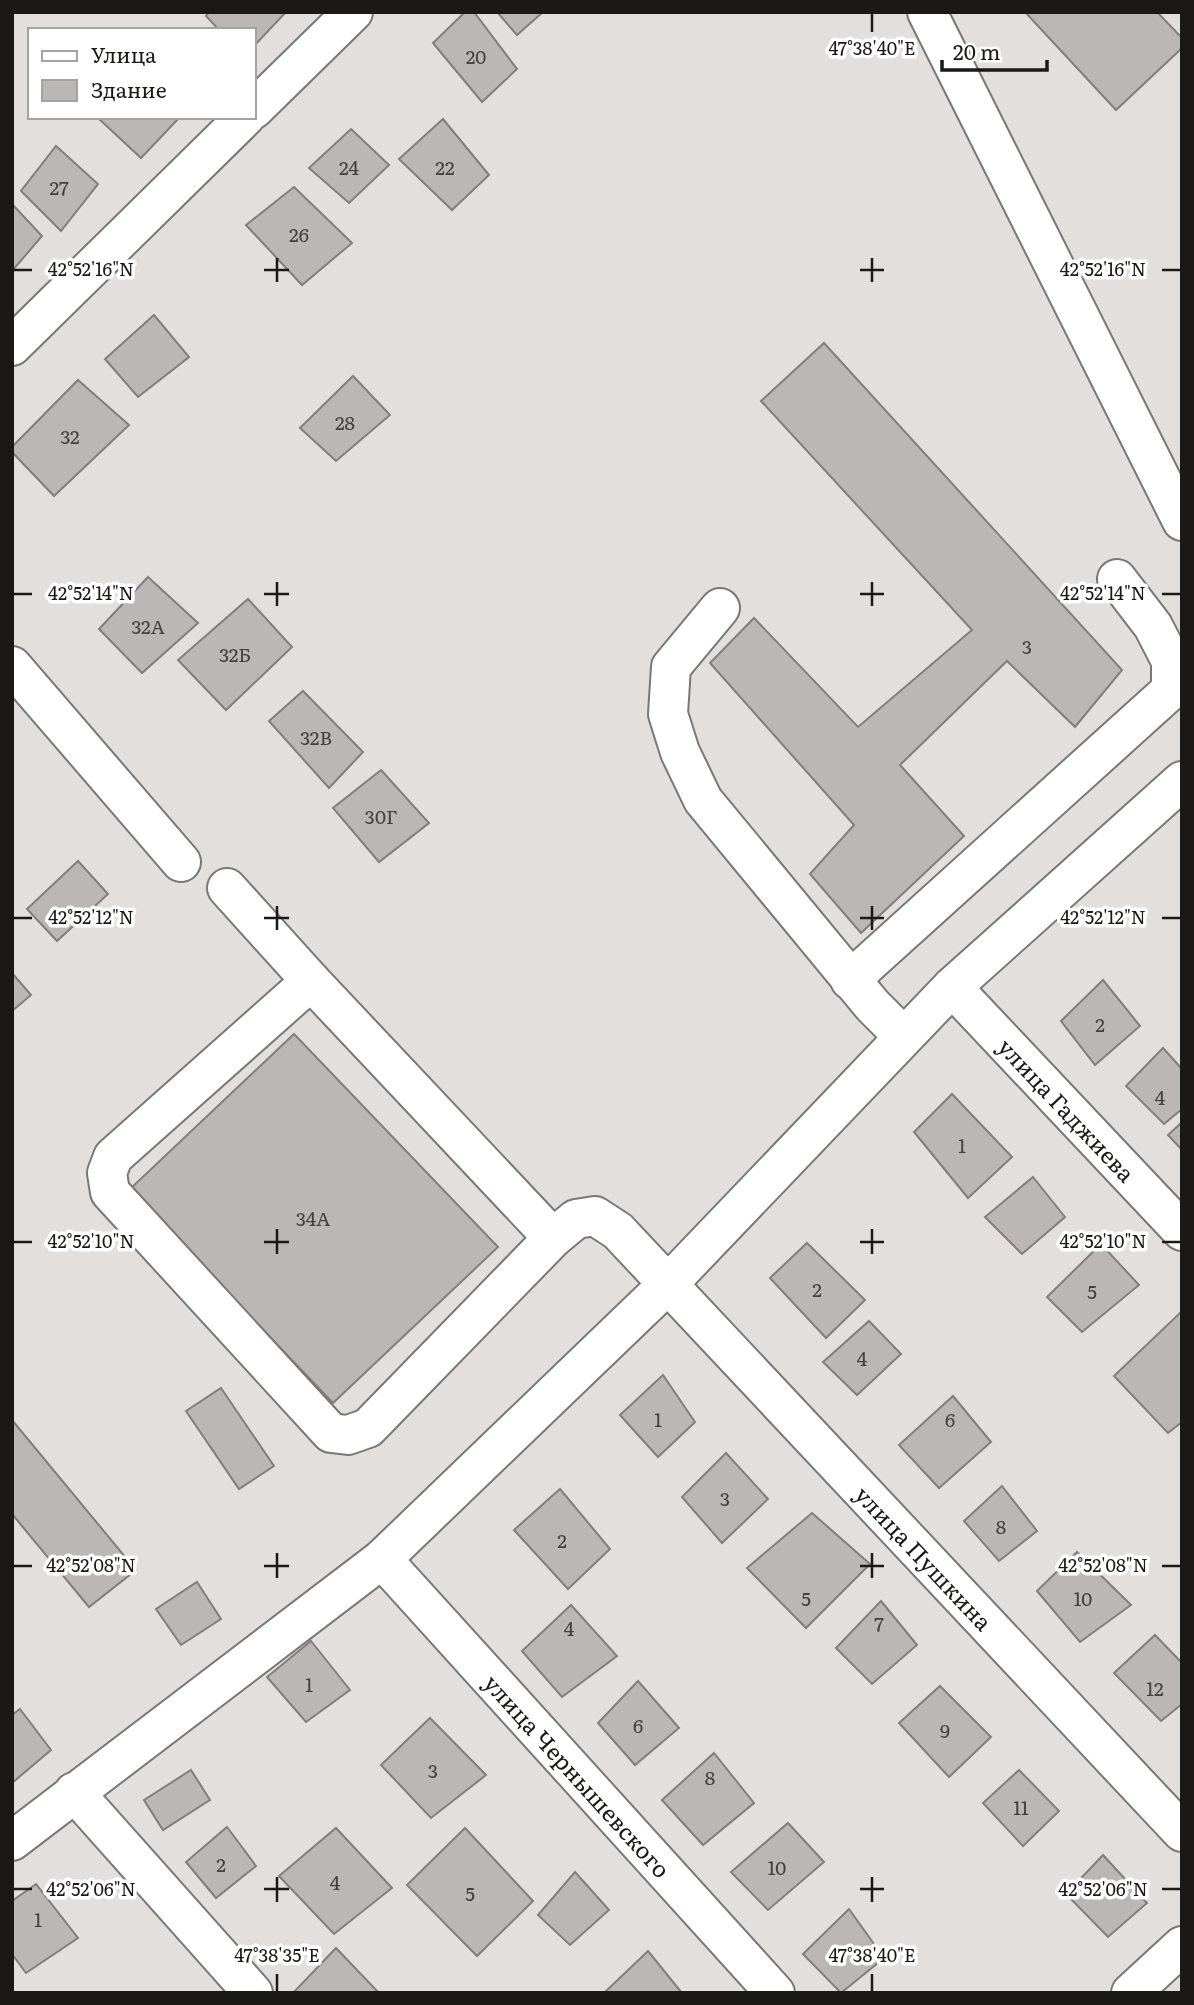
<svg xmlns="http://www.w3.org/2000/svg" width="1194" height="2005" viewBox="0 0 1194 2005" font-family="Literata,serif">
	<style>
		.building { fill: #bbb7b6; stroke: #827e7d; stroke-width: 2 }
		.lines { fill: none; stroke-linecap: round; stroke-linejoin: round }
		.minor-casing { stroke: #7a7775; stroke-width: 42 }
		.minor { stroke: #fff; stroke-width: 38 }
		.ticks { fill: none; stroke: #1a1918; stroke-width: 2.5 }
		.labels { text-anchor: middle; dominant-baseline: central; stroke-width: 7; stroke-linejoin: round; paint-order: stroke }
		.number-label { font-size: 19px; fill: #424040 }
		.street-label { font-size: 23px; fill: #1a1918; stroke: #fff }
		.ticks-label { font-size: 18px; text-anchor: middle; fill: #1a1918; stroke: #fff; stroke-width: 7; stroke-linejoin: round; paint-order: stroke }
	</style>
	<rect width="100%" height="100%" fill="#e3dfdd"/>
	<!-- building -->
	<g class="building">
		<path d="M 209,12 L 286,12 L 254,46 L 254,30 L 219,30 L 206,16 Z"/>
		<path d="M 465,12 L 474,12 L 517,69 L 482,102 L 433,43 Z"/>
		<path d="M 497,12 L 543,12 L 517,35 Z"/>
		<path d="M 1025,12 L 1157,12 L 1182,38 L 1182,48 L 1116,110 Z"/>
		<path d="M 97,117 L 180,117 L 141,158 Z"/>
		<path d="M 443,119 L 489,175 L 452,210 L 399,159 Z"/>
		<path d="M 351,129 L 389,165 L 349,203 L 309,168 Z"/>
		<path d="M 56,146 L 98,184 L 61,231 L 21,191 Z"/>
		<path d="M 294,187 L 352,243 L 302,285 L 246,225 Z"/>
		<path d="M 12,204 L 42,236 L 12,271 Z"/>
		<path d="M 154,315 L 189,357 L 138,397 L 105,359 Z"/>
		<path d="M 824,343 L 1122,670 L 1075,727 L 1007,661 L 900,765 L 964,836 L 861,933 L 810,874 L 854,825 L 710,663 L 754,618 L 858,727 L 972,630 L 761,401 Z"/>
		<path d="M 353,376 L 390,415 L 336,461 L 300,428 Z"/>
		<path d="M 78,380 L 129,425 L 54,496 L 12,452 L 12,447 Z"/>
		<path d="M 148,577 L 198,623 L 142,673 L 99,629 Z"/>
		<path d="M 248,599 L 292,647 L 226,710 L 178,660 Z"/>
		<path d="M 303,691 L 363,752 L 329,788 L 269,721 Z"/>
		<path d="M 381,770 L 429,823 L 379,862 L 333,808 Z"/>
		<path d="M 78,861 L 108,894 L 57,941 L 27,909 Z"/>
		<path d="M 12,973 L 31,995 L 12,1011 Z"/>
		<path d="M 1103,980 L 1140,1026 L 1095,1065 L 1061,1021 Z"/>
		<path d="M 294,1034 L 498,1247 L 333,1403 L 129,1190 Z"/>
		<path d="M 1163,1048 L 1182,1069 L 1182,1109 L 1164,1124 L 1126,1086 Z"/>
		<path d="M 952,1094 L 1012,1157 L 968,1198 L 914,1132 Z"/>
		<path d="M 1182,1122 L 1182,1150 L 1168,1135 Z"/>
		<path d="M 1033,1177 L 1065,1217 L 1022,1254 L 985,1217 Z"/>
		<path d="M 807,1243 L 865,1300 L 826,1338 L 770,1278 Z"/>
		<path d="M 1101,1244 L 1139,1285 L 1082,1332 L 1047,1297 Z"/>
		<path d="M 1182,1311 L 1182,1422 L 1168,1433 L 1114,1376 Z"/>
		<path d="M 869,1321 L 901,1354 L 857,1395 L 823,1362 Z"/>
		<path d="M 663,1375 L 695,1422 L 658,1457 L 620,1415 Z"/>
		<path d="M 221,1388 L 274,1466 L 239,1489 L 186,1411 Z"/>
		<path d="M 953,1396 L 991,1442 L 939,1488 L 899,1445 Z"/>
		<path d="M 12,1420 L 136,1570 L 89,1607 L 12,1514 Z"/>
		<path d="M 726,1453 L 768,1499 L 722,1543 L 682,1497 Z"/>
		<path d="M 1002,1486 L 1037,1531 L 999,1561 L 964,1521 Z"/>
		<path d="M 560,1489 L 610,1549 L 568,1589 L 514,1530 Z"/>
		<path d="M 812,1513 L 870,1564 L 806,1628 L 747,1568 Z"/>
		<path d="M 1077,1552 L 1131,1605 L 1080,1642 L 1037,1591 Z"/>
		<path d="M 197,1582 L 221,1619 L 181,1645 L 156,1609 Z"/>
		<path d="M 881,1601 L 917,1645 L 872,1684 L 836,1648 Z"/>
		<path d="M 571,1605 L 617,1656 L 562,1697 L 522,1651 Z"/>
		<path d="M 1155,1635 L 1182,1663 L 1182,1704 L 1161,1721 L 1114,1673 Z"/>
		<path d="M 311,1641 L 350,1690 L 306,1722 L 267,1677 Z"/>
		<path d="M 638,1681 L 679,1728 L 635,1765 L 598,1723 Z"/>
		<path d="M 940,1686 L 991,1737 L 949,1777 L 899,1723 Z"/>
		<path d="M 20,1709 L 51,1750 L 12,1783 L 12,1715 Z"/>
		<path d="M 430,1718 L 486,1775 L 431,1818 L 381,1765 Z"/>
		<path d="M 714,1753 L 754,1803 L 703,1845 L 662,1800 Z"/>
		<path d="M 191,1770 L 210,1800 L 163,1830 L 144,1800 Z"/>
		<path d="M 1019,1770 L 1059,1811 L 1023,1846 L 983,1803 Z"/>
		<path d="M 788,1823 L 824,1862 L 768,1910 L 731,1872 Z"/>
		<path d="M 227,1827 L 256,1866 L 216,1898 L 186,1862 Z"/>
		<path d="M 336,1828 L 392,1888 L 334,1934 L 279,1876 Z"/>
		<path d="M 465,1828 L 533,1901 L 477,1956 L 407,1885 Z"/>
		<path d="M 1103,1855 L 1147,1903 L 1108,1937 L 1066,1894 Z"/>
		<path d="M 575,1872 L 609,1910 L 570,1945 L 538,1915 Z"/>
		<path d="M 36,1884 L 78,1938 L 26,1973 L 12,1954 L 12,1901 Z"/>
		<path d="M 849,1909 L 884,1958 L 841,1993 L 803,1954 Z"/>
		<path d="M 336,1948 L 379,1993 L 293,1993 Z"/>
		<path d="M 648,1951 L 682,1993 L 604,1993 Z"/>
	</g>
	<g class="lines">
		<!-- minor casing -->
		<g class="minor-casing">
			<g id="minor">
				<path d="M 927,12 L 1182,521"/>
				<path d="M 254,109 L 353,12"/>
				<path d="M 12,346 L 245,117"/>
				<path d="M 720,608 L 671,667 L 668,714 L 680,752 L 703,800 L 873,1006 L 903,1036"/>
				<path d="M 12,666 L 181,862"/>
				<path d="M 227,888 L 311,981 L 553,1238"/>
				<path d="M 850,980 L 1171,690 L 1171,661 L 1153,626 L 1117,579"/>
				<path id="s1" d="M 311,981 L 113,1157 L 107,1173 L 110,1192 L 331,1433 L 348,1435 L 368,1428 L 553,1238 L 576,1219 L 595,1216 L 618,1231 L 1182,1832"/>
				<path id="s2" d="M 952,987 L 1182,1231"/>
				<path id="s3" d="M 382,1559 L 775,1993"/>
				<path d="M 74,1792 L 253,1993"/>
				<path d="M 12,1841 L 382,1559 L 667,1285 L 952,987 L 1182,781"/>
				<path d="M 1131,1993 L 1182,1946"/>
			</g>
		</g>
		<!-- minor -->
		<use href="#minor" class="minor"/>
	</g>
	<!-- ticks -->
	<path class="ticks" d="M 872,14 L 872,32M 277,258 L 277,282M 872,258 L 872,282M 14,270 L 32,270M 264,270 L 289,270M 860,270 L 884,270M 1162,270 L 1180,270M 277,582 L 277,606M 872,582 L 872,606M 14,594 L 32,594M 264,594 L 289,594M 860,594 L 884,594M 1162,594 L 1180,594M 277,906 L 277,930M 872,906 L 872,930M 14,918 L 32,918M 264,918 L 289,918M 860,918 L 884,918M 1162,918 L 1180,918M 277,1229 L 277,1254M 872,1229 L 872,1254M 14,1242 L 32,1242M 264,1242 L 289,1242M 860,1242 L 884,1242M 1162,1242 L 1180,1242M 277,1553 L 277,1578M 872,1553 L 872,1578M 14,1566 L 32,1566M 264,1566 L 289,1566M 860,1566 L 884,1566M 1162,1566 L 1180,1566M 277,1877 L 277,1902M 872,1877 L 872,1902M 14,1889 L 32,1889M 264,1889 L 289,1889M 860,1889 L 884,1889M 1162,1889 L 1180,1889M 277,1974 L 277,1991M 872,1974 L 872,1991"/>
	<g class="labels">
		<!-- number labels -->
		<g class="number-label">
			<text x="476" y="56">20</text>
			<text x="349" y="167">24</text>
			<text x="445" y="167">22</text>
			<text x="59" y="187">27</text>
			<text x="299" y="234">26</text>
			<text x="345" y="422">28</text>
			<text x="70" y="436">32</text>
			<text x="148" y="626">32А</text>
			<text x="1027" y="646">3</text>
			<text x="235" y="654">32Б</text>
			<text x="316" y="737">32В</text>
			<text x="381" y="816">30Г</text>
			<text x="1100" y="1024">2</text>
			<text x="1160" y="1097">4</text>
			<text x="962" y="1145">1</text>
			<text x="313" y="1218">34А</text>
			<text x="817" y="1289">2</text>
			<text x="1092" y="1291">5</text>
			<text x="862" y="1358">4</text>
			<text x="658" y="1419">1</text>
			<text x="950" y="1419">6</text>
			<text x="725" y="1498">3</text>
			<text x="1001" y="1526">8</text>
			<text x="562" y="1540">2</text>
			<text x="806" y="1598">5</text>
			<text x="1083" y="1598">10</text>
			<text x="879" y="1623">7</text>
			<text x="569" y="1628">4</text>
			<text x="309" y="1684">1</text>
			<text x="1155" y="1688">12</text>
			<text x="638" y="1725">6</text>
			<text x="945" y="1730">9</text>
			<text x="433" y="1770">3</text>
			<text x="710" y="1777">8</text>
			<text x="1021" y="1807">11</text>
			<text x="221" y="1864">2</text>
			<text x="777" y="1867">10</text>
			<text x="335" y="1882">4</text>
			<text x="470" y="1893">5</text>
			<text x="38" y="1919">1</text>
		</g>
		<!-- street labels -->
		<g class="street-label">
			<text stroke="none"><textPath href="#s2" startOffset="168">улица Гаджиева</textPath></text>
			<text stroke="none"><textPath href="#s1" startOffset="1456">улица Пушкина</textPath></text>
			<text stroke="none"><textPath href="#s3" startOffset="292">улица Чернышевского</textPath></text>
		</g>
	</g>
	<g class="ticks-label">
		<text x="872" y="55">47°38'40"E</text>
		<text x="91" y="276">42°52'16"N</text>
		<text x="1103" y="276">42°52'16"N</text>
		<text x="91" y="600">42°52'14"N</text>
		<text x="1103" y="600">42°52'14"N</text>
		<text x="91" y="924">42°52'12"N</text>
		<text x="1103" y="924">42°52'12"N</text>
		<text x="91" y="1248">42°52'10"N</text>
		<text x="1103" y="1248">42°52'10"N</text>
		<text x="91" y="1572">42°52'08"N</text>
		<text x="1103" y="1572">42°52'08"N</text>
		<text x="91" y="1896">42°52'06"N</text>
		<text x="1103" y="1896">42°52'06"N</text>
		<text x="277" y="1962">47°38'35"E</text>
		<text x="872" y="1962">47°38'40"E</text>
	</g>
	<!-- border -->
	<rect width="1194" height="2005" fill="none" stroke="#1a1918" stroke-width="28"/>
	<!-- legend -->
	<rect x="28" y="28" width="228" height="91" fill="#ffffff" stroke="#a3a3a3" stroke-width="2"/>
	<rect x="42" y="51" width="35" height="10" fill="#ffffff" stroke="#a3a3a3" stroke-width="2"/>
	<text x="91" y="63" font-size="21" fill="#1a1918">Улица</text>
	<rect x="42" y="80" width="35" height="21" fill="#bbb7b6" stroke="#a3a3a3" stroke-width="2"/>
	<text x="91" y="98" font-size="21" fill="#1a1918">Здание</text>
	<!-- scale -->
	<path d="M942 60v10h105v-10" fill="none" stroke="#1a1918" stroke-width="3.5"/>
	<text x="953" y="60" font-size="21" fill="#1a1918" stroke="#ffffff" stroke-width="5" paint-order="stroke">20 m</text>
</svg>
